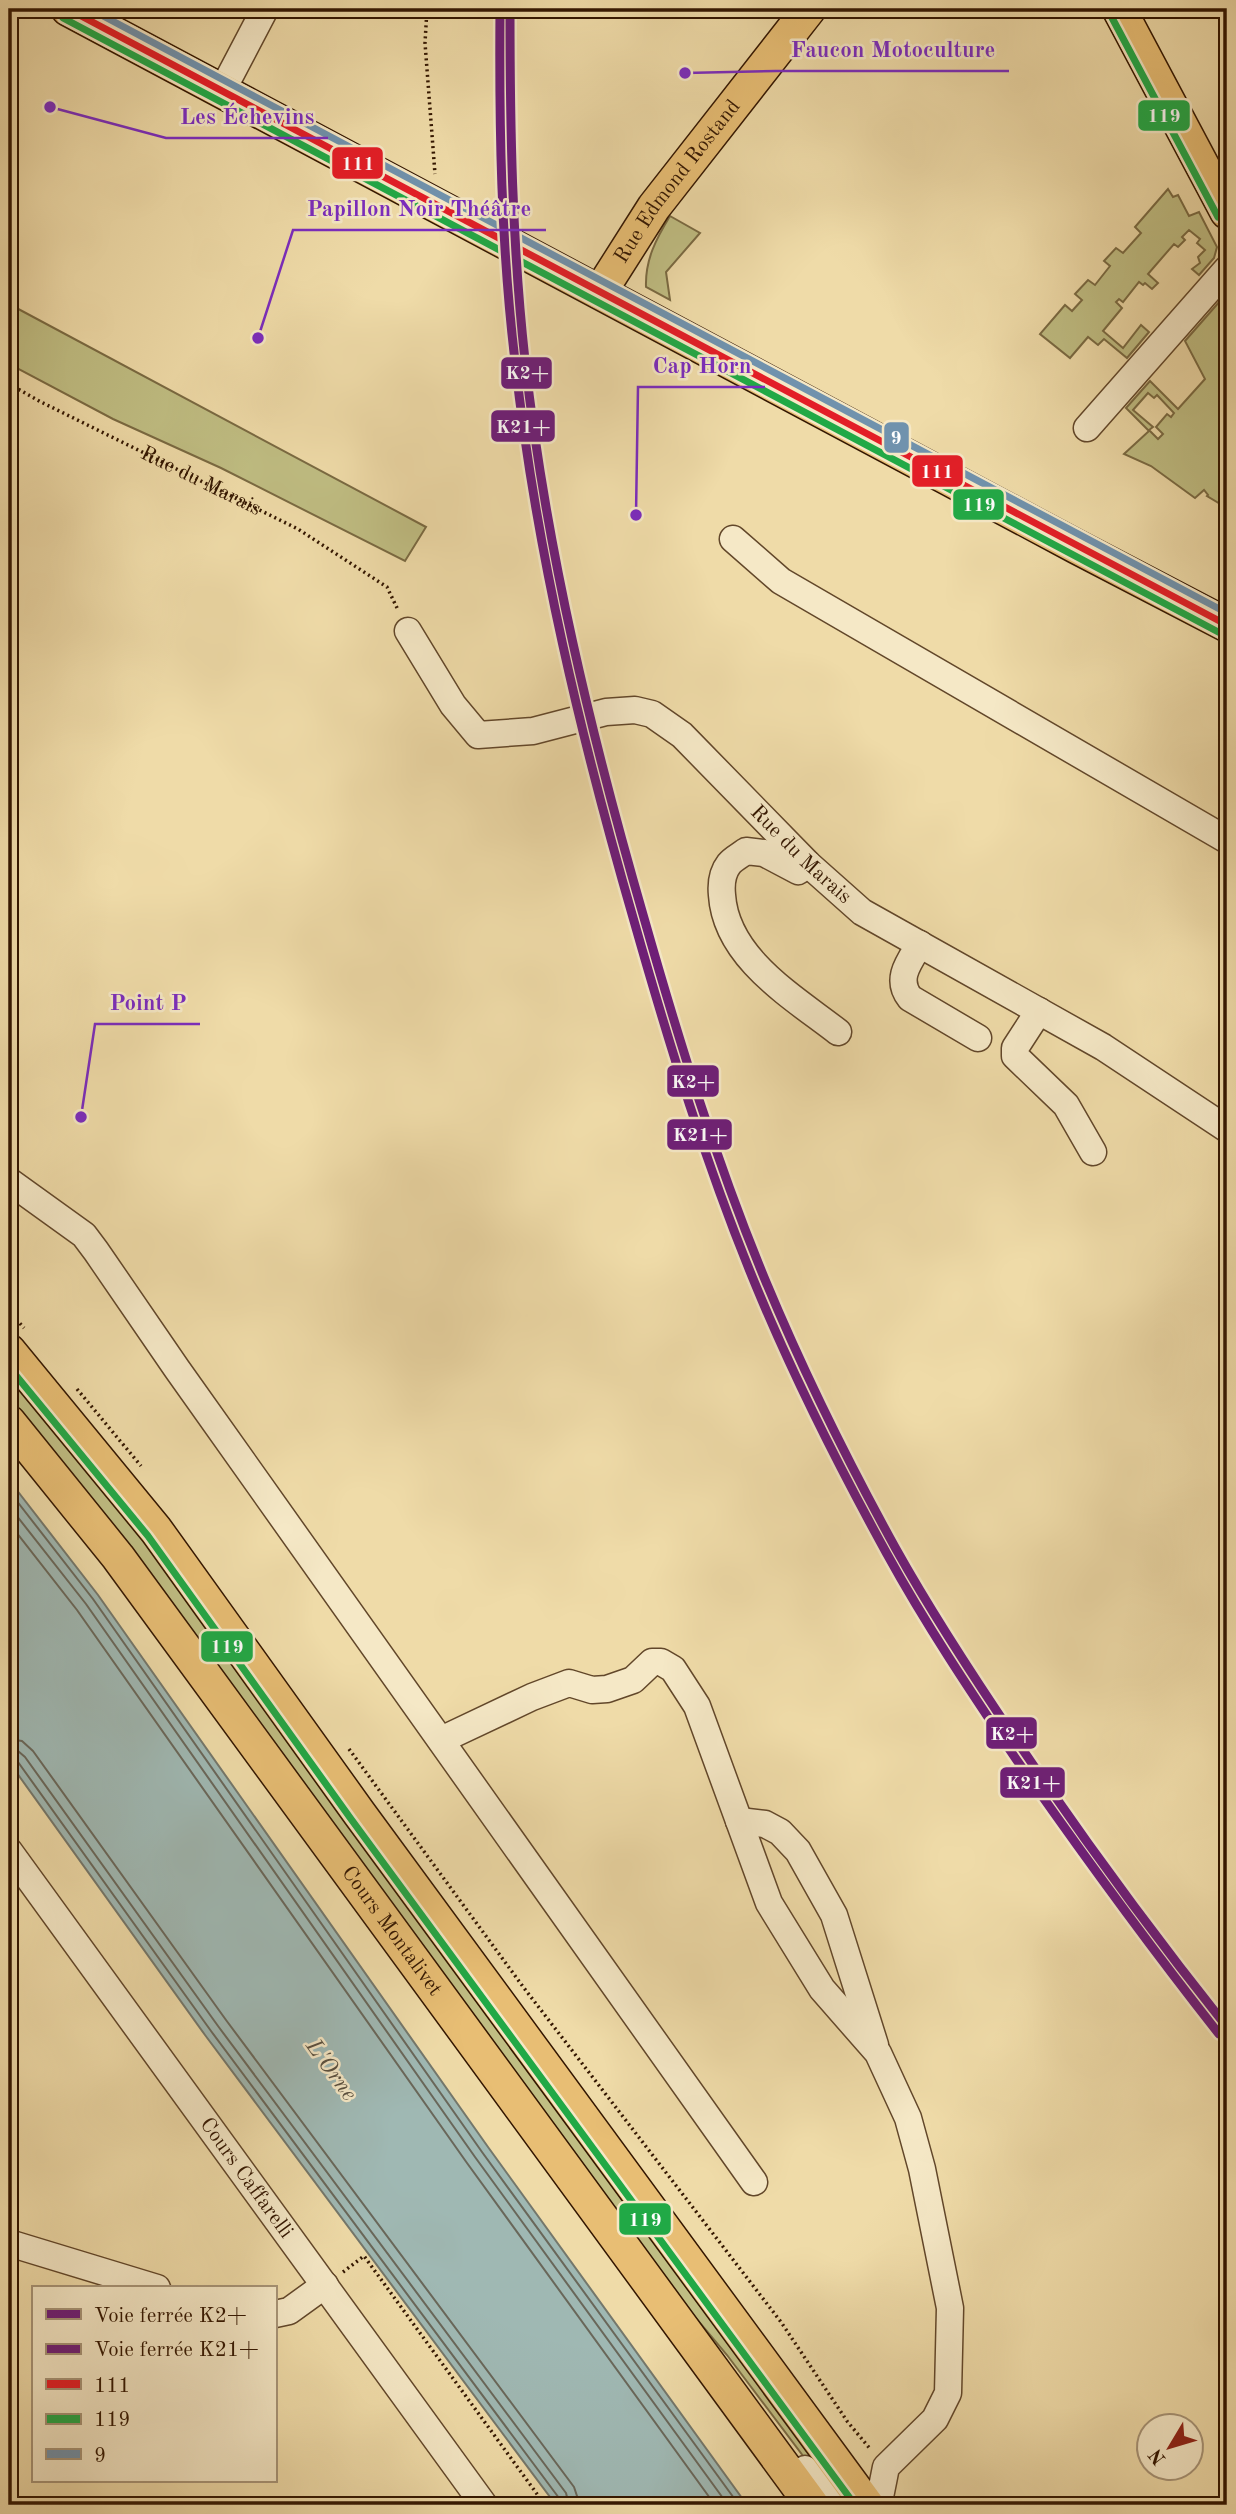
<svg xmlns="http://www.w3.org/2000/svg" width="1236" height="2514" viewBox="0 0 1236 2514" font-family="'Old Standard TT',serif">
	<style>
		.green { fill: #c0be83; stroke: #7a6a42; stroke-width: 2; fill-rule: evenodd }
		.water { fill: #9fb8b3; stroke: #74776b; stroke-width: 2 }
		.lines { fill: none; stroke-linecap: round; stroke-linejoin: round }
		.shore { stroke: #69675a; stroke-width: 2 }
		.minor-casing { stroke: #62472a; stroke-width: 29 }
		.major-casing { stroke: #331600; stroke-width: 36 }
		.path { stroke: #331600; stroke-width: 3.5; stroke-dasharray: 2 3.5; stroke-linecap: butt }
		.minor { stroke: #f5e8c6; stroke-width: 26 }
		.major { stroke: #e8be74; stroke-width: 33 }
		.bus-1-casing { stroke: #f5e8c6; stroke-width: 12 }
		.bus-2-casing { stroke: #f5e8c6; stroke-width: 12 }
		.bus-3-casing { stroke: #f5e8c6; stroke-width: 12 }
		.bus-1 { stroke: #e31e27; stroke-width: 7 }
		.bus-2 { stroke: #21a946; stroke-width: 7 }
		.bus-3 { stroke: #7092ad; stroke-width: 7 }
		.rail-1-casing { stroke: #f5e8c6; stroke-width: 14 }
		.rail-2-casing { stroke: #f5e8c6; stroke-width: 14 }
		.rail-1 { stroke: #6e1e78; stroke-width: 9 }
		.rail-2 { stroke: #6e1e78; stroke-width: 9 }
		.labels { text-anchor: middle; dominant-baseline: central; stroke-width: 5; stroke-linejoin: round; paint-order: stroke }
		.street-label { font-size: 21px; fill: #331600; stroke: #f5e8c6 }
		.water-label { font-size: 23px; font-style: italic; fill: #594f3f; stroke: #f5e8c6 }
		.leader { fill: none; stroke: #7b2cbf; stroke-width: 2.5 }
		.callout-dot { fill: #7b2cbf; stroke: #f5e8c6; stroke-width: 2.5 }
		.callout-label { font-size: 23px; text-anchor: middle; font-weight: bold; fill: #7b2cbf; stroke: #f5e8c6; stroke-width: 5; stroke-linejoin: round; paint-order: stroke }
		.line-badge { stroke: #f5e8c6; stroke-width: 2.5 }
		.badge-label { font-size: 19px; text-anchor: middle; font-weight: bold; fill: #fff }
	</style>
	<rect width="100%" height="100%" fill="#efdba8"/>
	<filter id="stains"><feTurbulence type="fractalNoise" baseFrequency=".00286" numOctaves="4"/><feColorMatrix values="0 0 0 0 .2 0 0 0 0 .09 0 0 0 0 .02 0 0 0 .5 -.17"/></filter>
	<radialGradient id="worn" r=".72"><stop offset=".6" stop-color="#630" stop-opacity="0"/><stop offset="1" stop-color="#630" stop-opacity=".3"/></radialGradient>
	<!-- green -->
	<g class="green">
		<path d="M 1168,189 L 1173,197 L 1178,195 L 1189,216 L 1199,212 L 1217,247 L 1214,258 L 1199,275 L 1192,269 L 1200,263 L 1198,257 L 1205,250 L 1197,243 L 1200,239 L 1189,230 L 1182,237 L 1185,240 L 1178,247 L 1174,244 L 1148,274 L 1158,283 L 1152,289 L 1145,283 L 1143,285 L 1139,282 L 1123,302 L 1119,299 L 1116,302 L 1122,308 L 1103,331 L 1123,348 L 1141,325 L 1149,332 L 1127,358 L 1104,339 L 1098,345 L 1088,337 L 1070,358 L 1040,334 L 1065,305 L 1072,311 L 1082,300 L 1075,294 L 1088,280 L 1095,285 L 1110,266 L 1104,261 L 1116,248 L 1123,253 L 1141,233 L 1135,227 Z"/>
		<path d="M 670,216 L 700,233 L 666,272 L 670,300 L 646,287 C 645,260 656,239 670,216 Z"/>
		<path d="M 1227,293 L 1227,508 L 1207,496 L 1208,495 L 1204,490 L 1195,498 L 1151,466 L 1124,454 L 1149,431 L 1126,408 L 1150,381 L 1178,409 L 1205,379 L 1185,341 ZM 1148,393 L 1154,398 L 1157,395 L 1174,413 L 1171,417 L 1167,414 L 1156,427 L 1163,434 L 1158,439 L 1149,430 L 1153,427 L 1133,410 Z"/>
		<path d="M 9,304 L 426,527 L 405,561 L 221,468 L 113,419 L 9,364 Z"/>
		<path d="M 9,1371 L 48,1417 L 159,1560 L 839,2485 L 828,2489 L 727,2355 L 648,2261 L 37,1438 L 9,1404 Z"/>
	</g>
	<!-- water -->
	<path class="water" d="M 9,1480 L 98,1595 L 488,2147 L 747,2505 L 556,2505 L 205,2035 L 9,1762 Z"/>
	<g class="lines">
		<!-- shore -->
		<g class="shore">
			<path d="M 9,1491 L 93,1599 L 482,2152 L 739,2505"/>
			<path d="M 9,1506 L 86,1604 L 475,2157 L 728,2505"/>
			<path d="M 9,1523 L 77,1610 L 467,2163 L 715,2505"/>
			<path d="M 9,1739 L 22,1741 L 33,1751 L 226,2020 L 574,2487 L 580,2505"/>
			<path d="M 9,1750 L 18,1751 L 25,1757 L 218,2026 L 566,2493 L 569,2505"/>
			<path d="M 9,1759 L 18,1762 L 211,2031 L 559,2498 L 561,2505"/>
		</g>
		<!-- minor casing -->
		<g class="minor-casing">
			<g id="minor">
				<path d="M 222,91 L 265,9"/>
				<path d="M 1087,428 L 1227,269"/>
				<path d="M 733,539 L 781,581 L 1227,840"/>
				<path id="s2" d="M 408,631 L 453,705 L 478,735 L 533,731 L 606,712 L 635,710 L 652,714 L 682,735 L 808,864 L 862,912 L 1103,1047 L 1227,1129"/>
				<path d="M 808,864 L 798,871 L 764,853 L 746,851 C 741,855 733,859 729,864 C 722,873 721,885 722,895 C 726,958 793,997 838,1032"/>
				<path d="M 920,944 C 909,962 895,979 910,998 L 978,1038"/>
				<path d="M 1039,1011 L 1015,1048 L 1015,1056 L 1066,1105 L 1093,1152"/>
				<path d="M 9,1181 L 84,1235 L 96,1251 L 177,1369 L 754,2182"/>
				<path d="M 441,1740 L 532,1697 L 569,1683 L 592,1690 L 607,1689 L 633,1680 L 652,1662 L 661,1662 L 673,1669 L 697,1706 L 769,1903 L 822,1989 L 878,2053 L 908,2118 L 922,2169 L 950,2308 L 948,2393 L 935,2419 L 886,2467 L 880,2497"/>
				<path d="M 739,1821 L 765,1824 L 780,1832 L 798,1851 L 834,1915 L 875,2045"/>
				<path id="s3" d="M 9,1851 L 484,2505"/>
				<path d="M 9,2243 L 157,2288"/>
				<path d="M 275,2314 L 289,2311 L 325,2285"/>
				<path d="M 805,2469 L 828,2500 L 835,2505"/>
			</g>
		</g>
		<!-- major casing -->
		<g class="major-casing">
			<g id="major">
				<path d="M 68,9 L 1077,547 L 1227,625"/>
				<path d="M 1119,9 L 1227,212"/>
				<path id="s4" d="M 600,292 L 654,207 L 809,9"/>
				<path d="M 9,1351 L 156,1530 L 359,1813 L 867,2505"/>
				<path id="s5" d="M 9,1422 L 118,1557 L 812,2505"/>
			</g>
		</g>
		<!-- path -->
		<g class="path">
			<path d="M 427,9 L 425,43 L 435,174"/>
			<path id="s1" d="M 9,384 L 41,402 L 298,529 L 387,587 L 398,610"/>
			<path d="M 9,1311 L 24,1328"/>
			<path d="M 77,1389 L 141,1466"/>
			<path d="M 349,1749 L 524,1988 L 781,2322 L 847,2421 L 871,2450"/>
			<path d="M 343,2272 L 364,2256 L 545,2505"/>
		</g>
		<!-- minor -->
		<use href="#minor" class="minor"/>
		<!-- major -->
		<use href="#major" class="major"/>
		<!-- bus-1 casing -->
		<g class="bus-1-casing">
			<path id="bus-1" d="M 68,9 L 1227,625"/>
		</g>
		<!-- bus-2 casing -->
		<g class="bus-2-casing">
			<g id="bus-2">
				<path d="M 1110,14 L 1218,217"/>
				<path d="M 63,18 L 1222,634"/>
				<path d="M 9,1367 L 148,1536 L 351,1819 L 855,2505"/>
			</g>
		</g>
		<!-- bus-3 casing -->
		<g class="bus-3-casing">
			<path id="bus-3" d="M 90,9 L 1227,613"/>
		</g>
		<!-- bus-1 -->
		<use href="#bus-1" class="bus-1"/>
		<!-- bus-2 -->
		<use href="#bus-2" class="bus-2"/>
		<!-- bus-3 -->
		<use href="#bus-3" class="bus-3"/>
		<!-- rail-1 casing -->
		<g class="rail-1-casing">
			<path id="rail-1" d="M 510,9 C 510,126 512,243 525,360 C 546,549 591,735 644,918 C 679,1041 717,1164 766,1282 C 804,1373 848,1462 896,1549 C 935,1619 980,1687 1025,1753 C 1089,1847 1156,1938 1227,2027"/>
		</g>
		<!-- rail-2 casing -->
		<g class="rail-2-casing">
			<path id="rail-2" d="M 500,9 C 499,126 501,244 515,361 C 536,551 581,738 634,921 C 669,1044 707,1168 756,1286 C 794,1378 839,1467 887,1554 C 926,1625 971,1692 1016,1759 C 1081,1852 1148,1944 1219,2034"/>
		</g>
		<!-- rail-1 -->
		<use href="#rail-1" class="rail-1"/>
		<!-- rail-2 -->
		<use href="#rail-2" class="rail-2"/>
	</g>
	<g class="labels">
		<!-- street labels -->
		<g class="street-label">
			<text stroke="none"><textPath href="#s4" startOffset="135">Rue Edmond Rostand</textPath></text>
			<text stroke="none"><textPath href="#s1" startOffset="215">Rue du Marais</textPath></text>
			<text stroke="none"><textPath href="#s2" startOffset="508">Rue du Marais</textPath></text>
			<text stroke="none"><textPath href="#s5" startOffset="637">Cours Montalivet</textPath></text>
			<text stroke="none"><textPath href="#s3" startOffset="404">Cours Caffarelli</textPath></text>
		</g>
		<!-- water labels -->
		<g class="water-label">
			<text transform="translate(331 2070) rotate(54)">L'Orne</text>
		</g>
	</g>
	<!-- callouts -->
	<path class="leader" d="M685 73L776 71H1009M50 107L166 138H328M258 338L293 230H546M636 515L638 387H765M81 1117L95 1024H200"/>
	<g class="callout-dot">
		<circle cx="685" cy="73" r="7"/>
		<circle cx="50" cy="107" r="7"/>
		<circle cx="258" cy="338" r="7"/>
		<circle cx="636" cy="515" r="7"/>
		<circle cx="81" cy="1117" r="7"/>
	</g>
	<g class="callout-label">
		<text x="893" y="57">Faucon Motoculture</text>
		<text x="247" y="124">Les Échevins</text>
		<text x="419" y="216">Papillon Noir Théâtre</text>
		<text x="702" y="373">Cap Horn</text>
		<text x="148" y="1010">Point P</text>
	</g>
	<g class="line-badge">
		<rect x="1137" y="99" width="54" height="33" rx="7" fill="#21a946"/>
		<rect x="331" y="146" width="53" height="34" rx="7" fill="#e31e27"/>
		<rect x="500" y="356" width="53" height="34" rx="7" fill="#6e1e78"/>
		<rect x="490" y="409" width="66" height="34" rx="7" fill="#6e1e78"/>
		<rect x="883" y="421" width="27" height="33" rx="7" fill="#7092ad"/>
		<rect x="911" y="454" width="53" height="34" rx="7" fill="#e31e27"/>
		<rect x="952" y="488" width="53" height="33" rx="7" fill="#21a946"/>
		<rect x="666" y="1064" width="54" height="34" rx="7" fill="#6e1e78"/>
		<rect x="666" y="1118" width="67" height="33" rx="7" fill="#6e1e78"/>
		<rect x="200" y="1630" width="54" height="33" rx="7" fill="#21a946"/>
		<rect x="985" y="1716" width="53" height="34" rx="7" fill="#6e1e78"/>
		<rect x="999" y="1766" width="67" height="33" rx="7" fill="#6e1e78"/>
		<rect x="618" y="2202" width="54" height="34" rx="7" fill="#21a946"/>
	</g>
	<g class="badge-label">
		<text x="1164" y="122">119</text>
		<text x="358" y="170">111</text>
		<text x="527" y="379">K2+</text>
		<text x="523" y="433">K21+</text>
		<text x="896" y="444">9</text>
		<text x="937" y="478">111</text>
		<text x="979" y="511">119</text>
		<text x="693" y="1088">K2+</text>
		<text x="700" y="1141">K21+</text>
		<text x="227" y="1653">119</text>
		<text x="1012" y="1740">K2+</text>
		<text x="1033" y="1789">K21+</text>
		<text x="645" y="2226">119</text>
	</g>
	<!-- margin -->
	<rect width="1236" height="2514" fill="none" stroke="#efdba8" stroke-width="35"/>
	<rect x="10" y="10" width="1215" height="2493" fill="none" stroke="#331600" stroke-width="3.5"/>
	<rect x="18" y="18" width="1201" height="2479" fill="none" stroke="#331600" stroke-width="2"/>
	<!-- legend -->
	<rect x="32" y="2286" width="245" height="196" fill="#f5e8c6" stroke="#a79477" stroke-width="2"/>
	<rect x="46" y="2309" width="35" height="10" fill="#6e1e78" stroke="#a79477" stroke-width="2"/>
	<text x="94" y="2322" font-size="21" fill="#331600">Voie ferrée K2+</text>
	<rect x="46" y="2344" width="35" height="10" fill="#6e1e78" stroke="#a79477" stroke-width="2"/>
	<text x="94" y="2356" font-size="21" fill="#331600">Voie ferrée K21+</text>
	<rect x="46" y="2379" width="35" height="10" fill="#e31e27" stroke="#a79477" stroke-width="2"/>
	<text x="94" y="2392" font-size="21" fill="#331600">111</text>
	<rect x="46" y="2414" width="35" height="10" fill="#21a946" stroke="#a79477" stroke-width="2"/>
	<text x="94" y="2426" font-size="21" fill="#331600">119</text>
	<rect x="46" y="2449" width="35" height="10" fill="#7092ad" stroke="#a79477" stroke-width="2"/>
	<text x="94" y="2462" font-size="21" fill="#331600">9</text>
	<!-- north arrow -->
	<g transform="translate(1170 2447) rotate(232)"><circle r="33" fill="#f5e8c6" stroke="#a79477" stroke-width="2"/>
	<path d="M0-5L12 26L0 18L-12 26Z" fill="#8f2418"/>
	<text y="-10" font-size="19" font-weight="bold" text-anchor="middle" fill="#331600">N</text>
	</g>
	<rect width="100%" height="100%" filter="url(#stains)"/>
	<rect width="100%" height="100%" fill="url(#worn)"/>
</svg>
